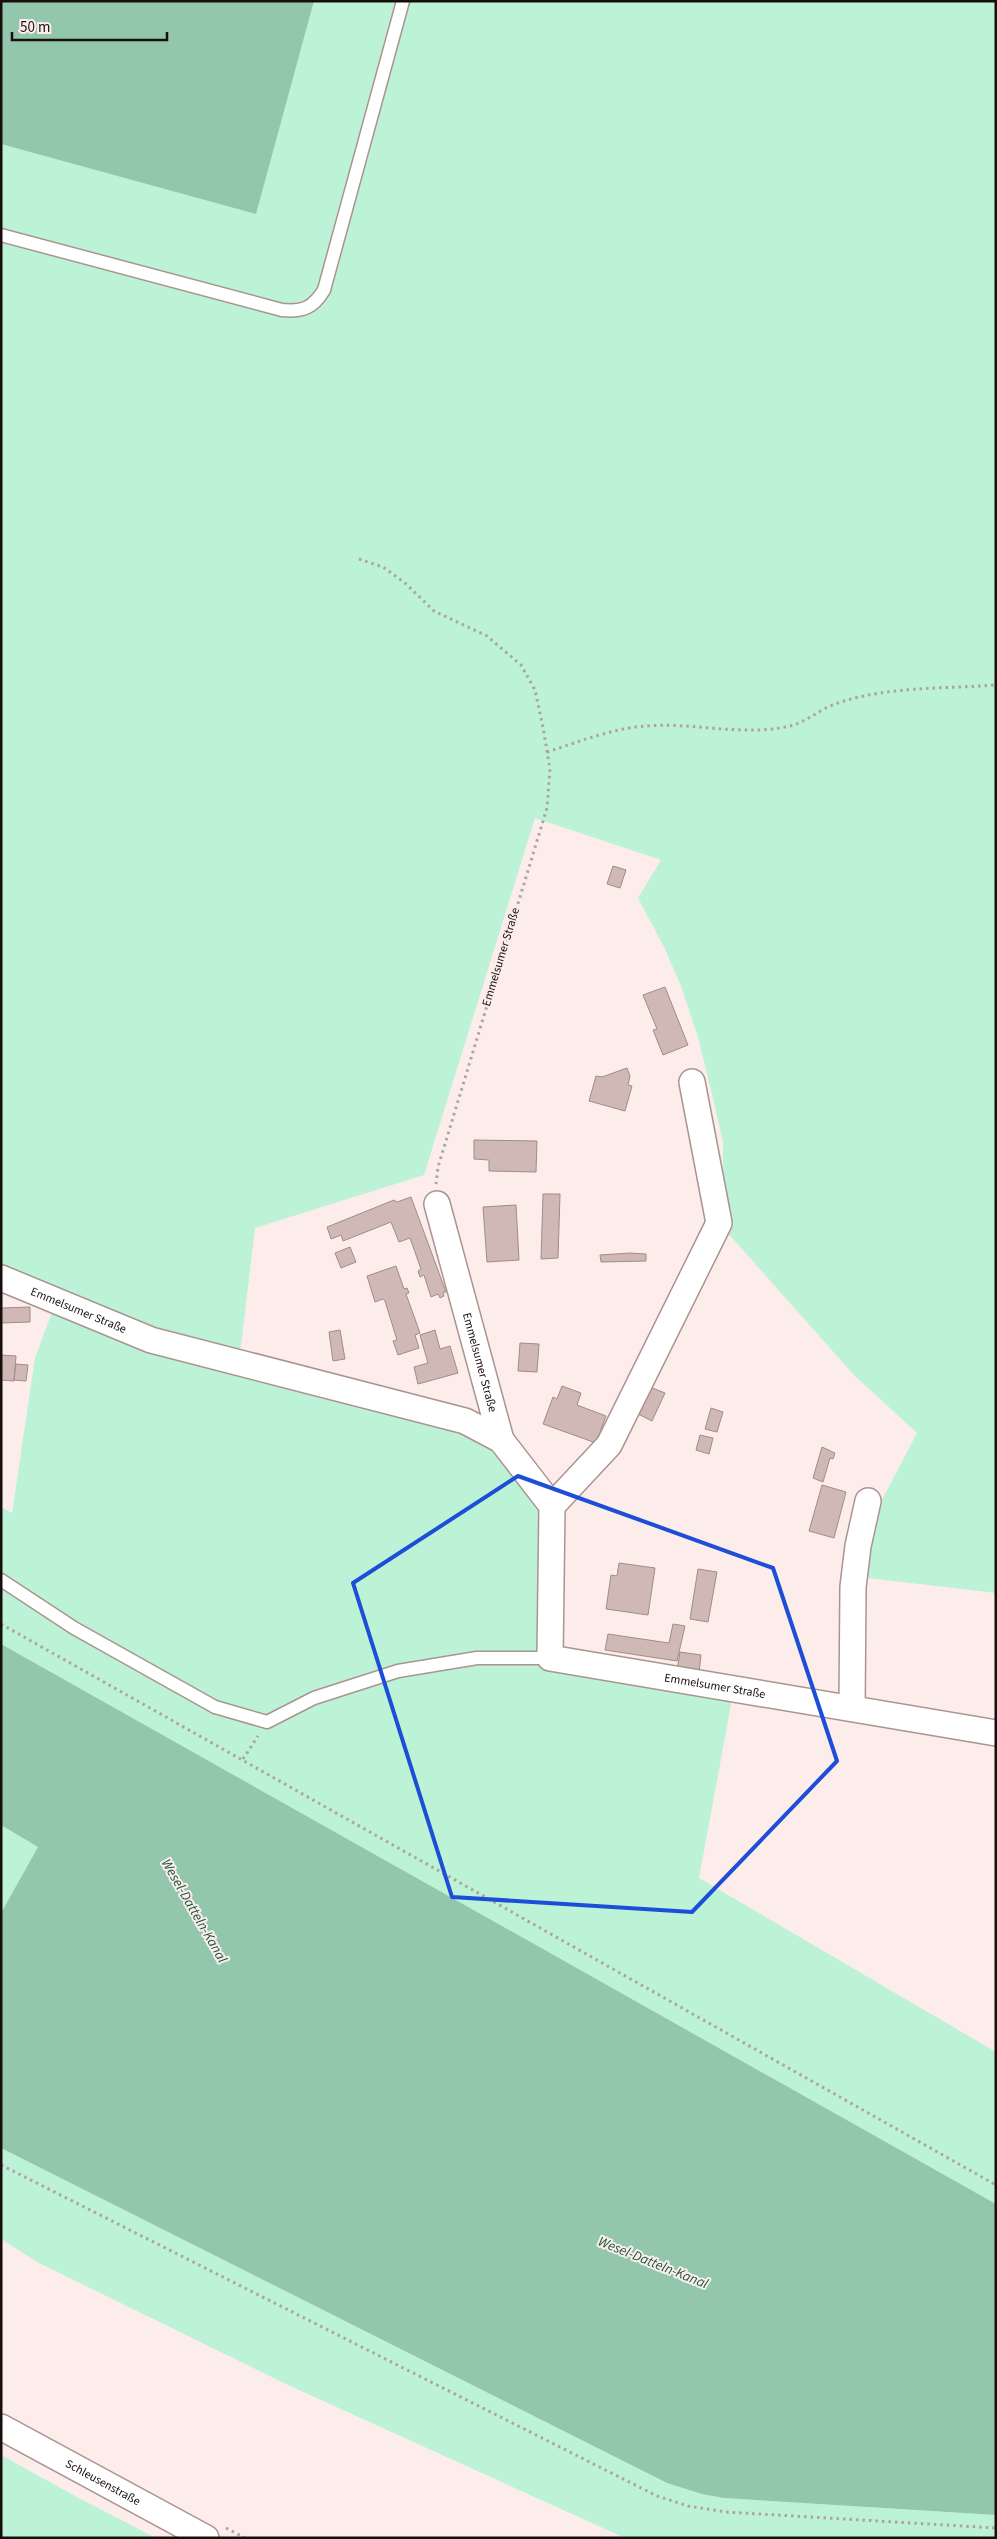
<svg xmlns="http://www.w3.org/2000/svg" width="997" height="2539" viewBox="0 0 997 2539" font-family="'Source Sans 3',sans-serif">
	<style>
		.green { fill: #bcf2d6 }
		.water { fill: #93c7ac }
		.building { fill: #d0b8b4; stroke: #a28b88 }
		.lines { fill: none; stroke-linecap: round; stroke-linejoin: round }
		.service-casing { stroke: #ab9490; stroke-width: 15 }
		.minor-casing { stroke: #ab9490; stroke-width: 28 }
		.path { stroke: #afa3a1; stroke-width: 3; stroke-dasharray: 2.5 4; stroke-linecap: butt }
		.service { stroke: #fff; stroke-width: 12 }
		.minor { stroke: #fff; stroke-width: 25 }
		.marked { fill: none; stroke: #1d4ed8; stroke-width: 4; stroke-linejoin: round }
		.labels { text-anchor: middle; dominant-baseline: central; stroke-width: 4; stroke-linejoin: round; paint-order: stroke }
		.street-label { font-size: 12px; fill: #170f0e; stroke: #fcedeb }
		.water-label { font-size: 14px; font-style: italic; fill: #16563c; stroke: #fcedeb }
	</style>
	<rect width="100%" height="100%" fill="#fcedeb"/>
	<!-- green -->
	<g class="green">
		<path d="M 314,1 L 996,1 L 996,1593 L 860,1577 L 862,1549 L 882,1500 L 917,1433 L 854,1375 L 719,1223 L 723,1180 L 723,1142 L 712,1094 L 698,1037 L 681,986 L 664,947 L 638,898 L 661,860 L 535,818 L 424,1175 L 255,1228 L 240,1354 L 156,1332 L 1,1276 L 1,144 L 256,213 Z"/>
		<path d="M 52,1312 L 456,1428 L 490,1443 L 542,1512 L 540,1665 L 732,1699 L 699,1878 L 996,2052 L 996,2204 L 1,1644 L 1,1507 L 12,1513 L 35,1358 Z"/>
		<path d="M 1,1825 L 38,1847 L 1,1913 Z"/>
		<path d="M 1,2148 L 667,2483 L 724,2498 L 996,2515 L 996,2538 L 625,2538 L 288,2385 L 39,2263 L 1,2239 Z"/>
		<path d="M 1,2455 L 75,2496 L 156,2538 L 1,2538 Z"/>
	</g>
	<!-- water -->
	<g class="water">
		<path d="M 1,1 L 314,1 L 256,214 L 1,144 Z"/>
		<path d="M 1,1644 L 996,2204 L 996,2515 L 724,2498 L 702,2494 L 667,2483 L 1,2148 L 1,1913 L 38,1847 L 1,1825 Z"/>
	</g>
	<!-- building -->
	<g class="building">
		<path d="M 613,866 L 626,870 L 620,888 L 607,884 Z"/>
		<path d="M 665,987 L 688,1045 L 663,1055 L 653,1030 L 657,1029 L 643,995 Z"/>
		<path d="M 627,1068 L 630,1076 L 628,1085 L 632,1086 L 625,1111 L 589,1101 L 596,1076 L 602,1077 Z"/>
		<path d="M 474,1140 L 537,1141 L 536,1172 L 489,1171 L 489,1160 L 474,1159 Z"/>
		<path d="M 543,1194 L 560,1194 L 558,1258 L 541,1259 Z"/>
		<path d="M 411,1197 L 446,1292 L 443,1292 L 444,1296 L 440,1298 L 438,1294 L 431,1297 L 424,1275 L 420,1277 L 418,1271 L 421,1269 L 410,1238 L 399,1242 L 391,1222 L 343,1241 L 341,1235 L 331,1239 L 327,1227 L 394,1200 L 397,1202 Z"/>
		<path d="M 516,1205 L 519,1260 L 487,1262 L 483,1207 Z"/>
		<path d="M 350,1247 L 356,1262 L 341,1268 L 335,1253 Z"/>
		<path d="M 630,1253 L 646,1254 L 646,1261 L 601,1262 L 600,1255 Z"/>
		<path d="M 396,1266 L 404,1289 L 407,1288 L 409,1293 L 406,1294 L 420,1333 L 415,1335 L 419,1348 L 398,1355 L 393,1341 L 397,1340 L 385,1301 L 383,1299 L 375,1302 L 367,1276 Z"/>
		<path d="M 30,1307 L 30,1322 L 1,1323 L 1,1308 Z"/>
		<path d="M 340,1330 L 345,1359 L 333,1361 L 329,1332 Z"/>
		<path d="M 435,1330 L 440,1349 L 450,1346 L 458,1373 L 418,1384 L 414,1367 L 428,1363 L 420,1335 Z"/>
		<path d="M 520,1343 L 539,1344 L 537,1372 L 518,1371 Z"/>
		<path d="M 1,1355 L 16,1356 L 14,1381 L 1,1380 Z"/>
		<path d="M 16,1364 L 28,1365 L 26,1381 L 14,1380 Z"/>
		<path d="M 562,1386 L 581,1393 L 577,1405 L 606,1416 L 596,1443 L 543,1424 L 553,1397 L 557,1399 Z"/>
		<path d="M 650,1387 L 665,1393 L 652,1421 L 638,1414 Z"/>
		<path d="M 711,1408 L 723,1412 L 717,1432 L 705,1429 Z"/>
		<path d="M 700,1435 L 713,1438 L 709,1454 L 696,1450 Z"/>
		<path d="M 822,1447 L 835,1453 L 833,1459 L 830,1458 L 823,1482 L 813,1478 Z"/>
		<path d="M 822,1485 L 846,1492 L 834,1538 L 809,1531 Z"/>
		<path d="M 619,1563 L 655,1568 L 648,1615 L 606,1609 L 611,1575 L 617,1576 Z"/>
		<path d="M 698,1569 L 717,1572 L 708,1622 L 690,1619 Z"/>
		<path d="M 673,1624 L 685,1626 L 677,1661 L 605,1650 L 608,1634 L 669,1643 Z"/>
		<path d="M 680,1652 L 701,1655 L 699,1673 L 677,1670 Z"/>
	</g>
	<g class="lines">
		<!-- service casing -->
		<g class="service-casing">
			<g id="service">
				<path d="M 1,235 L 282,310 C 303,312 313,308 324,290 L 403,1"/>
				<path d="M 1,1580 L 74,1628 L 215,1707 L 267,1722 L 314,1698 L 398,1671 L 477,1658 L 550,1658"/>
			</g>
		</g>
		<!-- minor casing -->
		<g class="minor-casing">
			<g id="minor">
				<path id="s1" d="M 437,1204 L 501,1440"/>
				<path id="s2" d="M 1,1278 L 151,1340 L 465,1421 L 501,1440 L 552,1506 L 550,1658 L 996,1733"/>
				<path d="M 552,1506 L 609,1445 L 719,1223 L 692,1082"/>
				<path d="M 852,1708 L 853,1587 L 858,1546 L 868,1501"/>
				<path id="s3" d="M 1,2427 L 206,2538"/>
			</g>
		</g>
		<!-- path -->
		<g class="path">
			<path d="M 359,559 L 383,567 L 405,583 L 434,611 L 487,636 L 521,665 L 535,690 L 543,727 L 550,769 L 547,808 L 438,1167 L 436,1184"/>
			<path d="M 547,752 C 578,742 613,728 646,726 C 694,722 742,737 790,726 C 807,722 821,708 838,703 C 888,686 943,689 996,685"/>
			<path d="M 1,1624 L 996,2185"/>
			<path d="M 243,1759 L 258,1736"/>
			<path d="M 1,2165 L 657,2496 L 688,2506 L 726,2512 L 996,2528"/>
			<path d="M 226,2528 L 245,2538"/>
		</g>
		<!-- service -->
		<use href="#service" class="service"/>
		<!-- minor -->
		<use href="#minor" class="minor"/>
	</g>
	<!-- marked area -->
	<path class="marked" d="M 518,1476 L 773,1568 L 837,1761 L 692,1912 L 452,1897 L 353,1583 Z"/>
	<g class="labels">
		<!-- street labels -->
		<g class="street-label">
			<text transform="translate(501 957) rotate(-73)">Emmelsumer Straße</text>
			<text stroke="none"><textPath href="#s2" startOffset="84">Emmelsumer Straße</textPath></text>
			<text stroke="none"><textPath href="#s1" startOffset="164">Emmelsumer Straße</textPath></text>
			<text stroke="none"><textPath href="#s2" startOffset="930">Emmelsumer Straße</textPath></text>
			<text stroke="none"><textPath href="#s3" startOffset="116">Schleusenstraße</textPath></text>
		</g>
		<!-- water labels -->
		<g class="water-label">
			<text transform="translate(194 1911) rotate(60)">Wesel-Datteln-Kanal</text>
			<text transform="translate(653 2263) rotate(22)">Wesel-Datteln-Kanal</text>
		</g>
	</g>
	<!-- border -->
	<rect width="997" height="2539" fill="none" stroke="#170f0e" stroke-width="5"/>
	<!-- scale -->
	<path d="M12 32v8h155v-8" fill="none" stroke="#170f0e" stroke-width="2.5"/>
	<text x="20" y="32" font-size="15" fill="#170f0e" stroke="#fcedeb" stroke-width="4" paint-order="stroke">50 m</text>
</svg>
